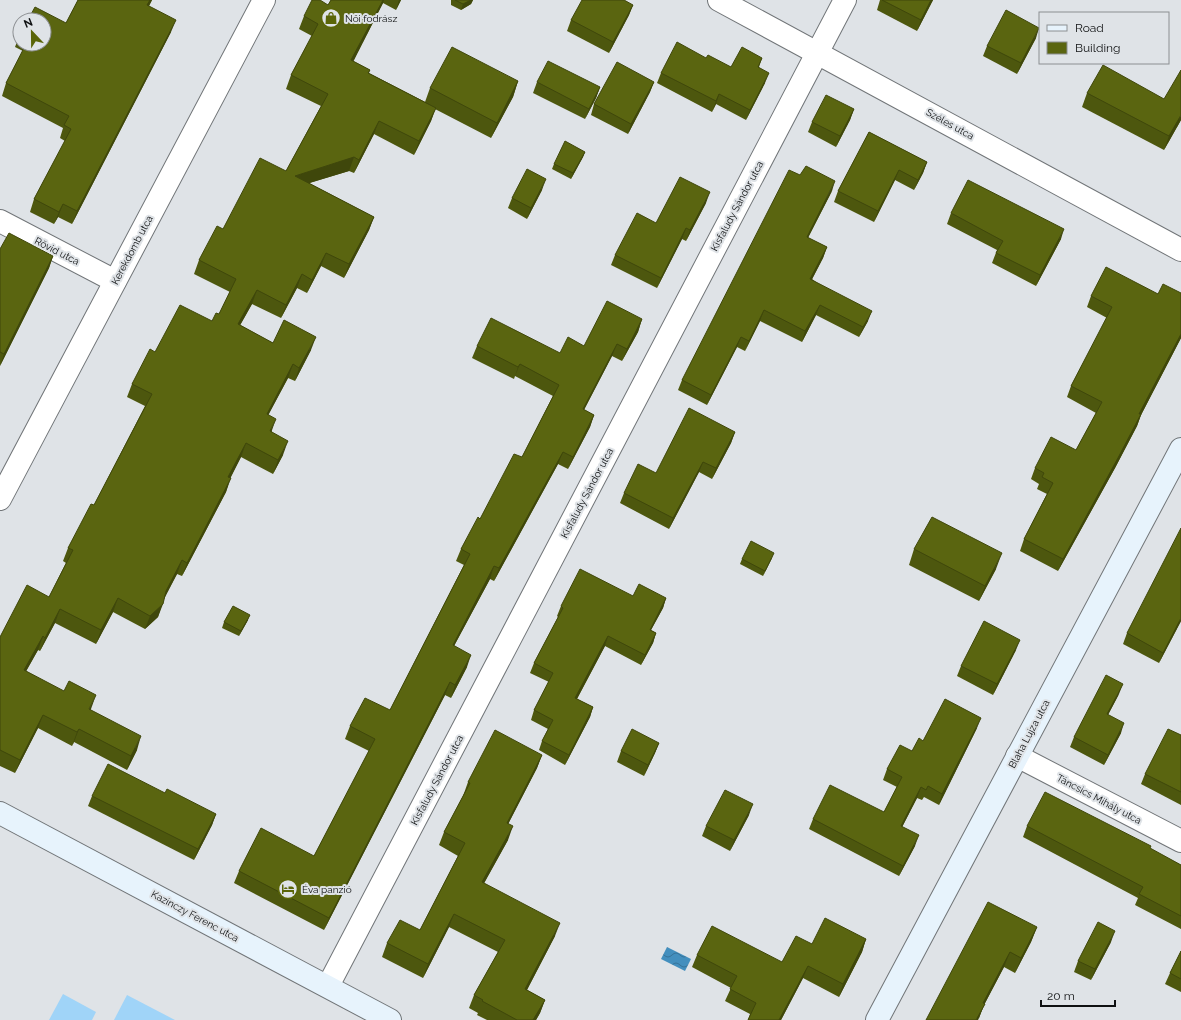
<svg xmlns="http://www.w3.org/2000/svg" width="1181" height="1020" viewBox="0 0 1181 1020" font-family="Raleway,sans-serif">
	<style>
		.grass { fill: #a0d4f8 }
		.water { fill: url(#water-waves) }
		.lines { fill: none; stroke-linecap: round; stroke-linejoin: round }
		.street-casing { stroke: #717578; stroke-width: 24 }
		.secondary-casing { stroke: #717578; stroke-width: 24 }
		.street { stroke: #fff; stroke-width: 22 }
		.secondary { stroke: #e7f3fc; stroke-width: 22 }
		.wall { fill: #4d570e }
		.shaded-wall { fill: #3f470b }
		.building { fill: #5a6510; stroke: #3f470b }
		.labels { text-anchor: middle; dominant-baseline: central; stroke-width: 4; stroke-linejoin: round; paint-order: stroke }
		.poi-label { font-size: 10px; fill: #0f1112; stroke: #dfe3e7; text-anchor: start }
		.street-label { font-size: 10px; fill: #0f1112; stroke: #dfe3e7 }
	</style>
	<defs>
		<pattern id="water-waves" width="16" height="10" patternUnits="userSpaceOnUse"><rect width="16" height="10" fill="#438fbe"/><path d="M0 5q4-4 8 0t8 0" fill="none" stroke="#367399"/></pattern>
	</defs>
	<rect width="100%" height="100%" fill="#dfe3e7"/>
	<!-- grass -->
	<g class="grass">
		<path d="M 63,994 L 96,1012 L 92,1020 L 49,1020 Z"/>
		<path d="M 127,995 L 175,1020 L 114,1020 Z"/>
	</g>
	<!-- water -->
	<path class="water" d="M 667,947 L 691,959 L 685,971 L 661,959 Z"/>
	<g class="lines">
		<!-- street casing -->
		<g class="street-casing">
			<g id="street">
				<path d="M 719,0 L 1181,250"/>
				<path d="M 0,221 L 115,281"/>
				<path d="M 0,499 L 264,0"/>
				<path d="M 1017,756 L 1181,841"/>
				<path d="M 328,986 L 845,0"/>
			</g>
		</g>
		<!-- secondary casing -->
		<g class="secondary-casing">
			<g id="secondary">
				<path d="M 0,813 L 390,1020"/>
				<path d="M 877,1020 L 1181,449"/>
			</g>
		</g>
		<!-- street -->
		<use href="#street" class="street"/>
		<!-- secondary -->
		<use href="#secondary" class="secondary"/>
	</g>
	<!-- wall -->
	<g class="wall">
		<path d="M 78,0 L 152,0 L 149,6 L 171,32 L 72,224 L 58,217 L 54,224 L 30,212 L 34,199 L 65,141 L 60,138 L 63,128 L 2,96 L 6,83 L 23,51 L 15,47 L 20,34 L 20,44 L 44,44 L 66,23 Z"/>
		<path d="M 331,0 L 401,0 L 396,10 L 383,3 L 353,61 L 370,70 L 369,73 L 425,102 L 430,88 L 518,81 L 513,97 L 491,138 L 435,109 L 431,121 L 414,155 L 374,134 L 354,173 L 349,171 L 309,183 L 374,217 L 369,230 L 344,278 L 321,266 L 307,293 L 297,288 L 281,318 L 252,304 L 240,325 L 273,343 L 311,350 L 295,381 L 288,378 L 268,415 L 272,432 L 283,455 L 273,474 L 241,457 L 230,478 L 226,492 L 182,576 L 177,574 L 164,598 L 158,617 L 145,629 L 113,612 L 96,644 L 55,623 L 40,651 L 38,650 L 26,671 L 91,710 L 137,750 L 127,770 L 74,742 L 72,746 L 38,728 L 15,773 L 0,766 L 0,637 L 49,597 L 66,563 L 63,561 L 68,548 L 94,505 L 145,406 L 127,397 L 132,384 L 155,352 L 212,321 L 219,314 L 230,292 L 194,274 L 199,260 L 223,229 L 286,171 L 321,106 L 286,89 L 291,75 L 312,36 L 299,29 L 304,16 L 328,5 Z"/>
		<path d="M 451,0 L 473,0 L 471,4 L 461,10 L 451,5 Z"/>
		<path d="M 880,0 L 933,0 L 917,31 L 877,10 Z"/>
		<path d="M 633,5 L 629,15 L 609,53 L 567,31 L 571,20 Z"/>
		<path d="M 1036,38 L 1017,74 L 983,56 L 987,46 Z"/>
		<path d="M 706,58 L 731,67 L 762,58 L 759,67 L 765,83 L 746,120 L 716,104 L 712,112 L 657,83 L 661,73 Z"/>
		<path d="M 537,82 L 600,87 L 596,98 L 585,119 L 533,93 Z"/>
		<path d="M 654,82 L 650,92 L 628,134 L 591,115 L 594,104 Z"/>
		<path d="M 1087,93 L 1164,99 L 1181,120 L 1164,150 L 1082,107 Z"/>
		<path d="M 854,109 L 850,120 L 836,147 L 808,132 L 812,122 Z"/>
		<path d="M 869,132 L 927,162 L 923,173 L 914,190 L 895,180 L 874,222 L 834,202 L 838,191 Z"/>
		<path d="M 585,152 L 583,157 L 571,179 L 552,169 L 554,164 Z"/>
		<path d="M 542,190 L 527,219 L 508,208 L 512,198 Z"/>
		<path d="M 832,191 L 808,238 L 827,247 L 823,258 L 812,279 L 868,321 L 859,337 L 816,315 L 802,342 L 760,321 L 745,351 L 737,347 L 707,405 L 678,390 L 682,380 Z"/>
		<path d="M 706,203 L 686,241 L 682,239 L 657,288 L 611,265 L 615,255 L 656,223 Z"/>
		<path d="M 951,213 L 1061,239 L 1036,286 L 992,263 L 997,250 L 947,224 Z"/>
		<path d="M 0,249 L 53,256 L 49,268 L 0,366 Z"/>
		<path d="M 1181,293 L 1181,338 L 1141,415 L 1137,426 L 1115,468 L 1058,571 L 1020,551 L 1024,539 L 1047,494 L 1037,489 L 1039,484 L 1031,479 L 1035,468 L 1076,450 L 1096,413 L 1067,397 L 1071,386 L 1107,318 L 1087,307 L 1091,296 Z"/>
		<path d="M 642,319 L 638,332 L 622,361 L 612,356 L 584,410 L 594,415 L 590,427 L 568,469 L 558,464 L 494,581 L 490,579 L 454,646 L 467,667 L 451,698 L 445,695 L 324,930 L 234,883 L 239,871 L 314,856 L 369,751 L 345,739 L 350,726 L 390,710 L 464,565 L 456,561 L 461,549 L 480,519 L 522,457 L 553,396 L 515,376 L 514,379 L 472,358 L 477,346 L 560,353 L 584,346 Z"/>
		<path d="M 735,432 L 731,443 L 712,479 L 699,472 L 669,529 L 620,503 L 624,493 L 656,473 Z"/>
		<path d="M 914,549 L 996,569 L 979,601 L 909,565 Z"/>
		<path d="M 772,558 L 763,576 L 740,564 L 742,559 Z"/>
		<path d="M 633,596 L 666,598 L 663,608 L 651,630 L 656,633 L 653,643 L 641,665 L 605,646 L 577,699 L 593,707 L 590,717 L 565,765 L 539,750 L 542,741 L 548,729 L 531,720 L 534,710 L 549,682 L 530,673 L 534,663 L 558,617 L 557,616 L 561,606 Z"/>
		<path d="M 248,620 L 239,636 L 222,628 L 224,622 Z"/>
		<path d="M 1181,621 L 1159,663 L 1123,644 L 1127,633 Z"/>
		<path d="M 1016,650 L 993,695 L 957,676 L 961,666 Z"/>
		<path d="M 1119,694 L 1108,715 L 1121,733 L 1104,765 L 1070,747 L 1074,737 Z"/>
		<path d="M 977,728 L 939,805 L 924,797 L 922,800 L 917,798 L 902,827 L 915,846 L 899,876 L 809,829 L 813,819 L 884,812 L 897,787 L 883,780 L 887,769 L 912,751 L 923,741 Z"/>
		<path d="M 1181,735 L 1181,805 L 1141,784 L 1145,774 Z"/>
		<path d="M 659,743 L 655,753 L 644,776 L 617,762 L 621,751 Z"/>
		<path d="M 542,755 L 537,768 L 508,824 L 508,840 L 484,883 L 555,936 L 527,990 L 545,1000 L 540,1013 L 536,1020 L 487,1020 L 477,1015 L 478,1013 L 469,1008 L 474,995 L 498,952 L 449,927 L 423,978 L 382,957 L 387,943 L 420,930 L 458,856 L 439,845 L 444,832 L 463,796 L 468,782 Z"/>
		<path d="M 92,796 L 216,814 L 212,825 L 194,860 L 88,806 Z"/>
		<path d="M 749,815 L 730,851 L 702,836 L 706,826 Z"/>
		<path d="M 1027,826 L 1150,849 L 1181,865 L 1181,929 L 1135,905 L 1138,898 L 1023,837 Z"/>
		<path d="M 1037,927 L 1031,942 L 1015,973 L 1004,967 L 984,1005 L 979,1018 L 926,1020 Z"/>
		<path d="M 866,939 L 862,952 L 839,997 L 803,978 L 781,1020 L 748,1020 L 750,1014 L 725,1001 L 731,988 L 692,967 L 697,955 L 782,962 L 812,944 Z"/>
		<path d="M 1111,942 L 1091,980 L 1074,972 L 1078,961 Z"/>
		<path d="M 1181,951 L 1181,992 L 1165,984 L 1170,973 Z"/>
	</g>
	<!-- shaded-wall -->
	<g class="shaded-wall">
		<path d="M 150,0 L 152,0 L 143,17 L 147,5 Z"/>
		<path d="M 383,0 L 384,0 L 383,3 L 347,74 L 351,60 Z"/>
		<path d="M 399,0 L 401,0 L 396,10 Z"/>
		<path d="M 471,0 L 473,0 L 471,4 L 461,10 L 463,4 Z"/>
		<path d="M 931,0 L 933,0 L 917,31 L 921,20 Z"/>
		<path d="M 633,5 L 629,15 L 609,53 L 613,42 Z"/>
		<path d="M 176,20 L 171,32 L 72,224 L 77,211 Z"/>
		<path d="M 1039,28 L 1036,38 L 1017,74 L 1021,63 Z"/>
		<path d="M 769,73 L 765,83 L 746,120 L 750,110 Z"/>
		<path d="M 518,81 L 513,97 L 491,138 L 497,123 Z"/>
		<path d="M 654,82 L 650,92 L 628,134 L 631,124 Z"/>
		<path d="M 600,87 L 596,98 L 585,119 L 589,109 Z"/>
		<path d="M 719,94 L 716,104 L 712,112 L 716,101 Z"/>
		<path d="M 436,108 L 431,121 L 414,155 L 419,141 Z"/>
		<path d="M 854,109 L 850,120 L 836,147 L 840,136 Z"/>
		<path d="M 1181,115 L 1181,120 L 1164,150 L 1169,136 Z"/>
		<path d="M 379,121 L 374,134 L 354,173 L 359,160 Z"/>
		<path d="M 585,152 L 583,157 L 571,179 L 573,173 Z"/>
		<path d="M 354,157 L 349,171 L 290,189 L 295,176 Z"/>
		<path d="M 927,162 L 923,173 L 914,190 L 918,180 Z"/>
		<path d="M 899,170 L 895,180 L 874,222 L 878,211 Z"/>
		<path d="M 546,179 L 542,190 L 527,219 L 531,208 Z"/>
		<path d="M 835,181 L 832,191 L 803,247 L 807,237 Z"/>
		<path d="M 710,192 L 706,203 L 686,241 L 690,230 Z"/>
		<path d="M 63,204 L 58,217 L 54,224 L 59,212 Z"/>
		<path d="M 374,217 L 369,230 L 344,278 L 349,264 Z"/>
		<path d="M 686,228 L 682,239 L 657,288 L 661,278 Z"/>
		<path d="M 1064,229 L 1061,239 L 1036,286 L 1040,275 Z"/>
		<path d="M 827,247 L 823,258 L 807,289 L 810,279 Z"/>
		<path d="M 326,253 L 321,266 L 307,293 L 312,280 Z"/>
		<path d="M 53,256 L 49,268 L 0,366 L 4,354 Z"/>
		<path d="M 302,274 L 297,288 L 281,318 L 286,305 Z"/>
		<path d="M 257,290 L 252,304 L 233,338 L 238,324 Z"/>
		<path d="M 820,305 L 816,315 L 802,342 L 805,331 Z"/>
		<path d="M 764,310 L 760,321 L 745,351 L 749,341 Z"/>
		<path d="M 872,311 L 868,321 L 859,337 L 863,327 Z"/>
		<path d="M 642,319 L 638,332 L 622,361 L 627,349 Z"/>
		<path d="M 1181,334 L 1181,338 L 1141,415 L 1137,426 L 1115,468 L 1058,571 L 1063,559 Z"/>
		<path d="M 316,337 L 311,350 L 295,381 L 299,368 Z"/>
		<path d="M 741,337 L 737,347 L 707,405 L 711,395 Z"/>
		<path d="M 617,344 L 612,356 L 578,421 L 583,409 Z"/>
		<path d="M 293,364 L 288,378 L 262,427 L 267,414 Z"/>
		<path d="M 520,364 L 515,376 L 514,379 L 518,367 Z"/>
		<path d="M 594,415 L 590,427 L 568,469 L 573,457 Z"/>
		<path d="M 276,419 L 271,433 L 270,431 Z"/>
		<path d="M 735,432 L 731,443 L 712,479 L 716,468 Z"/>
		<path d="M 288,441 L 283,455 L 273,474 L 278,460 Z"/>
		<path d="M 246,443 L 241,457 L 224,491 L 228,477 Z"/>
		<path d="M 563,452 L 558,464 L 494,581 L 499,568 Z"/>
		<path d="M 703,462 L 699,472 L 669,529 L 673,518 Z"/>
		<path d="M 231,478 L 226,492 L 182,576 L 187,563 Z"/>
		<path d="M 774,553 L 772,558 L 763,576 L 765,571 Z"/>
		<path d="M 1002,553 L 996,569 L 979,601 L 985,586 Z"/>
		<path d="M 182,560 L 177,574 L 161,605 L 166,591 Z"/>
		<path d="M 494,566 L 490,579 L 448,657 L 453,645 Z"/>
		<path d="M 118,598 L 113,612 L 96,644 L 101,630 Z"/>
		<path d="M 666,598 L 663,608 L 646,639 L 650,630 Z"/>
		<path d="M 163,604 L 158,617 L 145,629 L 150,616 Z"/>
		<path d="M 60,609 L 55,623 L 40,651 L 45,638 Z"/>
		<path d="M 250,615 L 248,620 L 239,636 L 241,631 Z"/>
		<path d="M 1181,618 L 1181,621 L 1159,663 L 1163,653 Z"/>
		<path d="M 656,633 L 653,643 L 641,665 L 645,655 Z"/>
		<path d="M 43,636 L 38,650 L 19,684 L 24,670 Z"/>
		<path d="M 608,636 L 605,646 L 572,708 L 575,698 Z"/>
		<path d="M 1020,640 L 1016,650 L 993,695 L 997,684 Z"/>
		<path d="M 471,655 L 467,667 L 451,698 L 455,685 Z"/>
		<path d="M 450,682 L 445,695 L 324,930 L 329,918 Z"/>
		<path d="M 1123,684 L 1119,694 L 1103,724 L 1107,714 Z"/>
		<path d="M 96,695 L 91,709 L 84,722 L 89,709 Z"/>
		<path d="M 593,707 L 590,717 L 565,765 L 569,755 Z"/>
		<path d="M 43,715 L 38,728 L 15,773 L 20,760 Z"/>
		<path d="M 981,718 L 977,728 L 939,805 L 942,794 Z"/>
		<path d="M 1124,723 L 1121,733 L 1104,765 L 1108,755 Z"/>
		<path d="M 79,729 L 74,742 L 72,746 L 77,732 Z"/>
		<path d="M 141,736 L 137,750 L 127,770 L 131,756 Z"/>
		<path d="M 659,743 L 655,753 L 644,776 L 648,765 Z"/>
		<path d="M 542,755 L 537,768 L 502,836 L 507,823 Z"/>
		<path d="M 921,787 L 917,798 L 897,837 L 901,826 Z"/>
		<path d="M 753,804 L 749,815 L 730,851 L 734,840 Z"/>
		<path d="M 216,814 L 212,825 L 194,860 L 198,849 Z"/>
		<path d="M 513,826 L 508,840 L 477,896 L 482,882 Z"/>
		<path d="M 919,835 L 915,846 L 899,876 L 903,866 Z"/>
		<path d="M 454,914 L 449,927 L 423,978 L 428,964 Z"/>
		<path d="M 560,923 L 555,936 L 520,1003 L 525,989 Z"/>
		<path d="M 1037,927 L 1031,942 L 1015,973 L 1021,958 Z"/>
		<path d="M 1115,931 L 1111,942 L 1091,980 L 1095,969 Z"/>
		<path d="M 866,939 L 862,952 L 839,997 L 843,984 Z"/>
		<path d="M 1010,952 L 1004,967 L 984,1005 L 979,1018 L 978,1020 L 976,1020 L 983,1003 Z"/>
		<path d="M 808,966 L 803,978 L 781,1020 L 779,1020 Z"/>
		<path d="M 545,1000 L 540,1013 L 536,1020 L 533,1020 Z"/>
	</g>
	<!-- building -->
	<g class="building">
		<path d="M 78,0 L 150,0 L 147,5 L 176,20 L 77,211 L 63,204 L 59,212 L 34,199 L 71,129 L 64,125 L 69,116 L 6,83 L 26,44 L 44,44 L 44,20 L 28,20 L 35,7 L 66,23 Z"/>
		<path d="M 312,0 L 320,0 L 328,5 L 331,0 L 383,0 L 351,60 L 370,70 L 368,73 L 436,108 L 419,141 L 379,121 L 359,160 L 354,157 L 295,176 L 374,217 L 349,264 L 326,253 L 312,280 L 302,274 L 286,305 L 257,290 L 238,324 L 273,343 L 284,320 L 316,337 L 299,368 L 293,364 L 267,414 L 276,419 L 270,431 L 288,441 L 278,460 L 246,443 L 228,477 L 231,478 L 187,563 L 182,560 L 166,591 L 163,604 L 150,616 L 118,598 L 101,630 L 60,609 L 45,638 L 43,636 L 24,670 L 64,691 L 69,681 L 96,695 L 89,709 L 141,736 L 131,756 L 79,729 L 77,732 L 43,715 L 20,760 L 0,750 L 0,637 L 27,585 L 49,597 L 73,550 L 68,548 L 91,504 L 94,505 L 152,394 L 132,384 L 150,349 L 155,352 L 180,305 L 212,321 L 216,313 L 219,314 L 236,279 L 199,260 L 217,226 L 223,229 L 260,158 L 286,171 L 328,94 L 291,75 L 318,24 L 304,16 Z"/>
		<path d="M 455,0 L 471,0 L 463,4 Z"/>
		<path d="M 582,0 L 624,0 L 633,5 L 613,42 L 571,20 Z"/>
		<path d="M 882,0 L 931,0 L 921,20 Z"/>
		<path d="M 1006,10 L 1039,28 L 1021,63 L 987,46 Z"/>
		<path d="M 677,42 L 706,58 L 708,55 L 731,67 L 742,47 L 762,58 L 758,67 L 769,73 L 750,110 L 719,94 L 716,101 L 661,73 Z"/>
		<path d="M 452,47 L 518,81 L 497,123 L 430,88 Z"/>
		<path d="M 548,61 L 600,87 L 589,109 L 537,82 Z"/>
		<path d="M 617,62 L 654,82 L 631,124 L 594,104 Z"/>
		<path d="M 1103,65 L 1164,99 L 1181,70 L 1181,115 L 1169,136 L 1087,93 Z"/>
		<path d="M 826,95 L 854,109 L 840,136 L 812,122 Z"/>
		<path d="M 869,132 L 927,162 L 918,180 L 899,170 L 878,211 L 838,191 Z"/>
		<path d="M 565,141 L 585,152 L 573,173 L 554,164 Z"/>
		<path d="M 806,166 L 835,181 L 807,237 L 827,247 L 810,279 L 872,311 L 863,327 L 820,305 L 805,331 L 764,310 L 749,341 L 741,337 L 711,395 L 682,380 L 789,170 L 800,175 Z"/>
		<path d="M 527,169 L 546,179 L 531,208 L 512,198 Z"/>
		<path d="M 680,177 L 710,192 L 690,230 L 686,228 L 661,278 L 615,255 L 637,213 L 656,223 Z"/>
		<path d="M 968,180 L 1064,229 L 1040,275 L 996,253 L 1003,241 L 951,213 Z"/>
		<path d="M 9,233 L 53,256 L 4,354 L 0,352 L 0,249 Z"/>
		<path d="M 1106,267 L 1158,294 L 1163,284 L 1181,293 L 1181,334 L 1139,414 L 1141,414 L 1119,456 L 1063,559 L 1024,539 L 1053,483 L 1042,477 L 1044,473 L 1035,468 L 1051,437 L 1076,450 L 1102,402 L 1071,386 L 1112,307 L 1091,296 Z"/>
		<path d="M 607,301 L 642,319 L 627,349 L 617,344 L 583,409 L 594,415 L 573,457 L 563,452 L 499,568 L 494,566 L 453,645 L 471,655 L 455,685 L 450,682 L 329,918 L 239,871 L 261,828 L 314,856 L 375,739 L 350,726 L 365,698 L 390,710 L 470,554 L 461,549 L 478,517 L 480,519 L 514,454 L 522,457 L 559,385 L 520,364 L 518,367 L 477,346 L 491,318 L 560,353 L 568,337 L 584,346 Z"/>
		<path d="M 689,408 L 735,432 L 716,468 L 703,462 L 673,518 L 624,493 L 638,464 L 656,473 Z"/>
		<path d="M 932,517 L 1002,553 L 985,586 L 914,549 Z"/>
		<path d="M 1181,528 L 1181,618 L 1163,653 L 1127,633 Z"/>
		<path d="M 751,541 L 774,553 L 765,571 L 742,559 Z"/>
		<path d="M 580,569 L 633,596 L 639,584 L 666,598 L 650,630 L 656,633 L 645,655 L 608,636 L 575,698 L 593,707 L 569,755 L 542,741 L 553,720 L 534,710 L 553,673 L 534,663 L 563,608 L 561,606 Z"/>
		<path d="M 233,606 L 250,615 L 241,631 L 224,622 Z"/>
		<path d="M 984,621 L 1020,640 L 997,684 L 961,666 Z"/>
		<path d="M 1106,675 L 1123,684 L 1107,714 L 1124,723 L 1108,755 L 1074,737 Z"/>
		<path d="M 945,699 L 981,718 L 942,794 L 928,786 L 926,790 L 921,787 L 901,826 L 919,835 L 903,866 L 813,819 L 830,785 L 884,812 L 902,777 L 887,769 L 900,745 L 912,751 L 919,738 L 923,741 Z"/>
		<path d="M 632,729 L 659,743 L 648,765 L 621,751 Z"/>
		<path d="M 1168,729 L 1181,735 L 1181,792 L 1145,774 Z"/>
		<path d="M 495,730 L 542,755 L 507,823 L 513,826 L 482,882 L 560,923 L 525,989 L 545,1000 L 533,1020 L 517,1020 L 482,1001 L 483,1000 L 474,995 L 505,940 L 454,914 L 428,964 L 387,943 L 400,920 L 420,930 L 465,843 L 444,832 L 470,783 L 468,782 Z"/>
		<path d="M 108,764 L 165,793 L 167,789 L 216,814 L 198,849 L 92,796 Z"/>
		<path d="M 725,790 L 753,804 L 734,840 L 706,826 Z"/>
		<path d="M 1045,792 L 1151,846 L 1150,848 L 1181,865 L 1181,916 L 1139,894 L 1143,887 L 1027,826 Z"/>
		<path d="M 988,902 L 1037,927 L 1021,958 L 1010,952 L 983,1003 L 985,1004 L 976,1020 L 926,1020 Z"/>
		<path d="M 825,918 L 866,939 L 843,984 L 808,966 L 779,1020 L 748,1020 L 756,1003 L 730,989 L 737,976 L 697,955 L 712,926 L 782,962 L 796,936 L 812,944 Z"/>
		<path d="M 1098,922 L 1115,931 L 1095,969 L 1078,961 Z"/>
		<path d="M 1181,951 L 1181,979 L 1170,973 Z"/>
	</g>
	<!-- icons -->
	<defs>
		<g id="shop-ring" transform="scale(1)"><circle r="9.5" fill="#dfe3e7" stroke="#5a6508" stroke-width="1.5"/><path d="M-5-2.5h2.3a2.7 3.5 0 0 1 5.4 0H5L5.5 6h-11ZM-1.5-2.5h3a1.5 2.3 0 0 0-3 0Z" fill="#5a6508"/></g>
		<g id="hotel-ring" transform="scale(1)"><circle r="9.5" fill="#dfe3e7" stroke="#5a6508" stroke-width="1.5"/><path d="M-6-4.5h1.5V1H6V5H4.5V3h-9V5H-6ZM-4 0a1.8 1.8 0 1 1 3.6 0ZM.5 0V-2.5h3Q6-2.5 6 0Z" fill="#5a6508"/></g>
	</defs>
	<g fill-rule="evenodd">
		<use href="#shop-ring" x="331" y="18"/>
		<use href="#hotel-ring" x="288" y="889"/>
	</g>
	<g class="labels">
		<!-- poi labels -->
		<g class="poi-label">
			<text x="345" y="18">Női fodrász</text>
			<text x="302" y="889">Éva panzió</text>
		</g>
		<!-- street labels -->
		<g class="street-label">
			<text transform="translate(950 124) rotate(29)">Széles utca</text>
			<text transform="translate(737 206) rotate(-62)">Kisfaludy Sándor utca</text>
			<text transform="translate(132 250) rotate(-62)">Kerekdomb utca</text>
			<text transform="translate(57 251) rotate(27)">Rövid utca</text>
			<text transform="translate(587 493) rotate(-62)">Kisfaludy Sándor utca</text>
			<text transform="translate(1029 734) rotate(-62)">Blaha Lujza utca</text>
			<text transform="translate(437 780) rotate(-62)">Kisfaludy Sándor utca</text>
			<text transform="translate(1099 799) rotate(28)">Táncsics Mihály utca</text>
			<text transform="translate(195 916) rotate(28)">Kazinczy Ferenc utca</text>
		</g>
	</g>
	<!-- legend -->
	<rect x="1039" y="12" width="130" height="52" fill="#dfe3e7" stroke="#8c8f92"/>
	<rect x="1047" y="25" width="20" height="6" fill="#e7f3fc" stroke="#8c8f92"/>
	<text x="1075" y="32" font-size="12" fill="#0f1112">Road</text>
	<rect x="1047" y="42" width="20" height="12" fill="#5a6510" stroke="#8c8f92"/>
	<text x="1075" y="52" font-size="12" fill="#0f1112">Building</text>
	<!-- north arrow -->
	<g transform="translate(32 32) rotate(338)"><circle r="19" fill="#dfe3e7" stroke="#8c8f92"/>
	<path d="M0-3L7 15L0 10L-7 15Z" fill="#5a6508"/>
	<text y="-6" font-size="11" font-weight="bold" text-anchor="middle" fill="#0f1112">N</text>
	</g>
	<!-- scale -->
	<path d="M1041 1000v6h74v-6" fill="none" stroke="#0f1112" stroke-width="2"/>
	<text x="1047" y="1000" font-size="12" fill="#0f1112" stroke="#dfe3e7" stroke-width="3" paint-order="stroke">20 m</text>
</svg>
